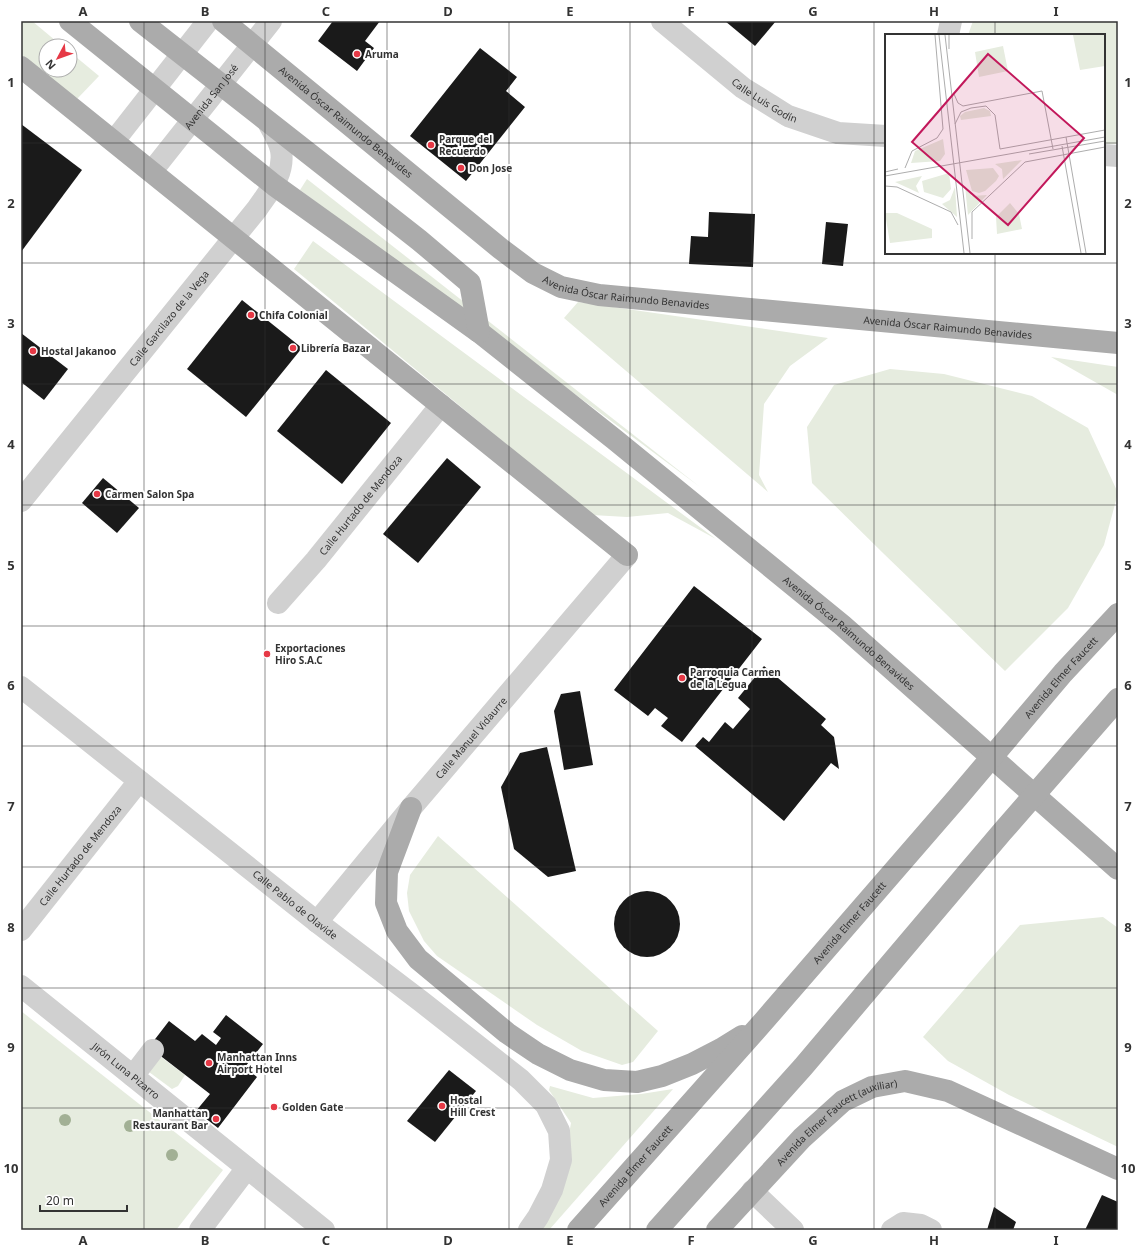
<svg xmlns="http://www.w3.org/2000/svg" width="1139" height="1251" viewBox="0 0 1139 1251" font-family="'Noto Sans',sans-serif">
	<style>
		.green { fill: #e6ecdf }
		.building { fill: #1a1a1a }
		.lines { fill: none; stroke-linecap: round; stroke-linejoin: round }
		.minor { stroke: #d0d0d0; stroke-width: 22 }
		.major { stroke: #ababab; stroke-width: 22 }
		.tree { fill: #a2b095 }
		.grid { fill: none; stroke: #333; stroke-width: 1; stroke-opacity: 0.55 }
		.poi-dot { fill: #e63946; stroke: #fff; stroke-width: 1.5 }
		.labels { text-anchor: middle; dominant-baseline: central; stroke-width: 4; stroke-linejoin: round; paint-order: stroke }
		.poi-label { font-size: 10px; font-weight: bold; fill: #333; stroke: #fff; text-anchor: start }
		.street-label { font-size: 10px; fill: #333; stroke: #fff }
		.inset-road { fill: none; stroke: #adadad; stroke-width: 1 }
		.view { fill: #c2185b; fill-opacity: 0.15; stroke: #c2185b; stroke-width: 2 }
		.inset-edge { fill: none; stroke: #333; stroke-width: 2 }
		.neatline { fill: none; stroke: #333; stroke-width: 1.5 }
		.grid-label { font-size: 13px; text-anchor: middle; font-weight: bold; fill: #333 }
	</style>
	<rect width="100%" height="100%" fill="#fff"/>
	<!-- green -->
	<g class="green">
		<path d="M 21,21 L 32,21 L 62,46 L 46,46 L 46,70 L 70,70 L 70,52 L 99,76 L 77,99 L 21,55 Z"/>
		<path d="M 973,21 L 1118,21 L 1118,144 L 1104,144 L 1104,35 L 968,35 Z"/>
		<path d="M 307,179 L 700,487 L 300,190 Z"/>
		<path d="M 313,241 L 716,539 L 668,513 L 627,517 L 592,515 L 294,269 Z"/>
		<path d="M 578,302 L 828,338 L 790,366 L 764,404 L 759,475 L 768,492 L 564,318 Z"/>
		<path d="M 1051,357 L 1118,367 L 1118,395 Z"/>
		<path d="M 890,369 L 944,374 L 1032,396 L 1088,428 L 1118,493 L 1104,545 L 1068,608 L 1005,671 L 884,554 L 812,483 L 807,427 L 834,385 Z"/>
		<path d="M 438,836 L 658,1031 L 633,1062 L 622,1065 L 582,1051 L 537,1025 L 437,956 L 424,941 L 409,911 L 407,893 L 410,875 Z"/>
		<path d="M 1103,917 L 1118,928 L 1118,1147 L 1009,1095 L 948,1061 L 923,1037 L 1020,925 Z"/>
		<path d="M 21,1011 L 223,1170 L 176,1230 L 21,1230 Z"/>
		<path d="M 157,1054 L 185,1075 L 178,1086 L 172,1089 L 145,1069 Z"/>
		<path d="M 550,1086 L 593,1098 L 641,1094 L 673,1089 L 549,1230 L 531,1230 L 562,1174 L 571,1123 L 549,1090 Z"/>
	</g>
	<!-- building -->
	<g class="building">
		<path d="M 333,21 L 380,21 L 365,41 L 374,48 L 357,71 L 318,41 Z"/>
		<path d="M 725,21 L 776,21 L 755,46 Z"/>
		<path d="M 480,48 L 517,77 L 506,91 L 525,107 L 466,181 L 410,136 Z"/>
		<path d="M 21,124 L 82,170 L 21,252 Z"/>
		<path d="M 709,212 L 755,214 L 753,267 L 689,264 L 691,236 L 708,237 Z"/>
		<path d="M 826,222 L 848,224 L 843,266 L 822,264 Z"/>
		<path d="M 242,300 L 302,348 L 246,417 L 187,369 Z"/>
		<path d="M 21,333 L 68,369 L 44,400 L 21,382 Z"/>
		<path d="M 326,370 L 391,423 L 342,484 L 277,431 Z"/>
		<path d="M 447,458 L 481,487 L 418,563 L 383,534 Z"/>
		<path d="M 103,478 L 139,508 L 117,533 L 82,503 Z"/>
		<path d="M 694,586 L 762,639 L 682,742 L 661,726 L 668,718 L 655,708 L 648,716 L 614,690 Z"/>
		<path d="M 764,666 L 826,719 L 821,725 L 834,737 L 839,769 L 831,763 L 784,821 L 695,746 L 703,737 L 709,742 L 725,722 L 733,729 L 750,709 L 738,698 Z"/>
		<path d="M 580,691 L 593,765 L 564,770 L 554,711 L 561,694 Z"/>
		<path d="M 547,747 L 576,871 L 548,877 L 514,849 L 501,787 L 520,753 Z"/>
		<circle cx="647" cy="924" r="33"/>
		<path d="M 226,1015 L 263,1044 L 245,1067 L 257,1077 L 218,1128 L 196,1111 L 210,1094 L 149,1047 L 169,1021 L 195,1041 L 202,1034 L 216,1045 L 221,1038 L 213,1032 Z"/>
		<path d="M 449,1070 L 476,1091 L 435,1142 L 407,1121 Z"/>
		<path d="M 1102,1195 L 1118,1202 L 1118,1230 L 1085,1230 Z"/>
		<path d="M 994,1207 L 1016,1222 L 1013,1230 L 987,1230 Z"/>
	</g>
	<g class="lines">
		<!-- minor -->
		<g class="minor">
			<path id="s1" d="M 662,21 L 743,88 L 788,116 L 838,133 L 886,136"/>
			<path d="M 948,35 L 951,21"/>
			<path d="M 114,141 L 208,21"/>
			<path d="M 1104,155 L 1118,156"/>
			<path id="s2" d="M 152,171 L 271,21"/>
			<path id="s3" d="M 21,501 L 257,209 C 270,190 285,174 281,150 C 279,141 273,132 269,124"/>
			<path id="s4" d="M 278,603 L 316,560 L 441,405"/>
			<path id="s5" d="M 21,687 L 317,922 L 422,1002 L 521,1080 L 546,1105 L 559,1131 L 561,1160 L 552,1190 L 538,1217 L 529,1230"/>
			<path id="s6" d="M 317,922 L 411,808 L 627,555"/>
			<path id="s7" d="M 21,930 L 139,781"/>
			<path id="s8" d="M 21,986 L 324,1230"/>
			<path d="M 133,1076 L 153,1050"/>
			<path d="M 752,1191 L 793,1230"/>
			<path d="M 200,1230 L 247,1168"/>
			<path d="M 892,1230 L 903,1223 L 921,1225 L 931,1230"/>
		</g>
		<!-- major -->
		<g class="major">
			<path id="s9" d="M 70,21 L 274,185 L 479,332 L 614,439 L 842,625 L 1118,869"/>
			<path d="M 140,21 L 419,240 L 470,283 L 479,332"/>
			<path id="s10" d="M 223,21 L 501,249 L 533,273 L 561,287 L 599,295 L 1118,343"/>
			<path d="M 21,67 L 627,555"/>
			<path d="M 411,808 L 387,872 L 386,903 L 397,931 L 418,959 L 507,1033 L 538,1054 L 570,1070 L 604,1080 L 637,1082 L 662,1076 L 692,1064 L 721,1049 L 742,1036"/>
			<path id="s11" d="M 578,1230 L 763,1022 L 958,797 L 1063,673 L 1118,614"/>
			<path d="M 657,1230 L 803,1067 L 1002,832 L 1118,699"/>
			<path id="s12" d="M 717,1230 L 802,1138 L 843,1101 L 872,1087 L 905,1081 L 948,1091 L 1118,1169"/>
		</g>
	</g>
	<!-- trees -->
	<g class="tree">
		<circle cx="65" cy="1120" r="6"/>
		<circle cx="130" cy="1126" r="6"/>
		<circle cx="172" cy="1155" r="6"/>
	</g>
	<!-- grid -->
	<path class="grid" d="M 144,21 L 144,1230M 265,21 L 265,1230M 387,21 L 387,1230M 509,21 L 509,1230M 630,21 L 630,1230M 752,21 L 752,1230M 874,21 L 874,1230M 995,21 L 995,35M 21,143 L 886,143M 1104,143 L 1118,143M 995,253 L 995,1230M 21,263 L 1118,263M 21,384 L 1118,384M 21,505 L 1118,505M 21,626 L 1118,626M 21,746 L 1118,746M 21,867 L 1118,867M 21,988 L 1118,988M 21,1108 L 1118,1108"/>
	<!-- markers -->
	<g class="poi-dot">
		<circle cx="357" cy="54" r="4"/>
		<circle cx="431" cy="145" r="4"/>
		<circle cx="461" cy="168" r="4"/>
		<circle cx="251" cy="315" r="4"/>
		<circle cx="293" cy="348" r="4"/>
		<circle cx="33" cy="351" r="4"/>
		<circle cx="97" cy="494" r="4"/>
		<circle cx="267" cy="654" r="4"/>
		<circle cx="682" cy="678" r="4"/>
		<circle cx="209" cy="1063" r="4"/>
		<circle cx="442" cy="1106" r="4"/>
		<circle cx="274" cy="1107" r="4"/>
		<circle cx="216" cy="1119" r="4"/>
	</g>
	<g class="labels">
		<!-- poi labels -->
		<g class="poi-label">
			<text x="365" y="54">Aruma</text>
			<text x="439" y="139">Parque del<tspan x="439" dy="12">Recuerdo</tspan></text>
			<text x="469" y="168">Don Jose</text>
			<text x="259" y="315">Chifa Colonial</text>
			<text x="301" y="348">Librería Bazar</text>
			<text x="41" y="351">Hostal Jakanoo</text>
			<text x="105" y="494">Carmen Salon Spa</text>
			<text x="275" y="648">Exportaciones<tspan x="275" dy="12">Hiro S.A.C</tspan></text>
			<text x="690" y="672">Parroquia Carmen<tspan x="690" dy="12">de la Legua</tspan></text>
			<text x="217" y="1057">Manhattan Inns<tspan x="217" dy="12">Airport Hotel</tspan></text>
			<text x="450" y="1100">Hostal<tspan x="450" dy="12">Hill Crest</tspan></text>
			<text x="282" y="1107">Golden Gate</text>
			<text x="208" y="1113" text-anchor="end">Manhattan<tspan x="208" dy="12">Restaurant Bar</tspan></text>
		</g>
		<!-- street labels -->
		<g class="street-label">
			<text stroke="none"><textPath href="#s2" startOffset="95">Avenida San José</textPath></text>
			<text stroke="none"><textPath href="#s1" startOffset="130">Calle Luis Godín</textPath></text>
			<text stroke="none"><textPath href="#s10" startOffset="159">Avenida Óscar Raimundo Benavides</textPath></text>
			<text stroke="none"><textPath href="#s10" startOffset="496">Avenida Óscar Raimundo Benavides</textPath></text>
			<text stroke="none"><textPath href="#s3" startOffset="235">Calle Garcilazo de la Vega</textPath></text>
			<text stroke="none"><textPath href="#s10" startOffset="820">Avenida Óscar Raimundo Benavides</textPath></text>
			<text stroke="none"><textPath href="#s4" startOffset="128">Calle Hurtado de Mendoza</textPath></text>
			<text stroke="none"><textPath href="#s9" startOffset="991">Avenida Óscar Raimundo Benavides</textPath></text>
			<text stroke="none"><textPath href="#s11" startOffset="734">Avenida Elmer Faucett</textPath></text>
			<text stroke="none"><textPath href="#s6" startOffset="240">Calle Manuel Vidaurre</textPath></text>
			<text stroke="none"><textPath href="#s7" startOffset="95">Calle Hurtado de Mendoza</textPath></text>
			<text stroke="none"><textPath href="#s5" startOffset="350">Calle Pablo de Olavide</textPath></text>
			<text stroke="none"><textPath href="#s11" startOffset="410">Avenida Elmer Faucett</textPath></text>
			<text stroke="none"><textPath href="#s8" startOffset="135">Jirón Luna Pizarro</textPath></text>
			<text stroke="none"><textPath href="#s12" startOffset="164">Avenida Elmer Faucett (auxiliar)</textPath></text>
			<text stroke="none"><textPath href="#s11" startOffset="86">Avenida Elmer Faucett</textPath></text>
		</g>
	</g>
	<!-- overview -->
	<g transform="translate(885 34)">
		<rect width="220" height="220" fill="#fff"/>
		<path d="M 188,1 L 220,1 L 220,32 L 195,36 ZM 118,12 L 123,37 L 94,43 L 90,18 ZM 99,74 L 105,77 L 106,82 L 76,86 L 75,82 L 80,78 ZM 58,105 L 60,120 L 55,127 L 26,129 L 30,117 ZM 137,126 L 118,145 L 117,135 L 110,130 ZM 108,134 L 114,142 L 111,147 L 100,157 L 94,159 L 87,157 L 81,136 ZM 64,139 L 66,155 L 58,164 L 39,158 L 37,147 ZM 37,142 L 31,152 L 34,159 L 10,148 ZM 80,152 L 87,162 L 102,161 L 83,181 ZM 70,153 L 72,183 L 57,170 L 65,166 ZM 125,169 L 134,180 L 137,195 L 112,200 L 111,183 ZM 0,179 L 12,179 L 47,195 L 47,204 L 5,209 Z" fill="#e6ecdf"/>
		<path class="inset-road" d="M 54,1 L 79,219M 60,1 L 85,219M 64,1 L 64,15M 69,60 L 73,69 L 78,72 L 157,57 L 168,115M 110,81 L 115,115M 70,90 L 76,78 L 86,74 L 101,72 L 110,81M 181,103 L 201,219M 177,112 L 196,219M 115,115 L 220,96M 144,120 L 220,107M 20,134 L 27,117 L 52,104 L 58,95 L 50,1M 0,138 L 13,135M 0,142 L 220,103M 0,152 L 12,153 L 66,178 L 73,191M 87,205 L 87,178 L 140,128 L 220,113"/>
		<path class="view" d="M 103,20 L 199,104 L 123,191 L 27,108 Z"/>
		<rect width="220" height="220" class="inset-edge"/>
	</g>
	<!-- border -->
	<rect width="1139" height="1251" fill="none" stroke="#ffffff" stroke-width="44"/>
	<!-- north arrow -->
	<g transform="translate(58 58) rotate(229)"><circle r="19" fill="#ffffff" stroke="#adadad"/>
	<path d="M0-3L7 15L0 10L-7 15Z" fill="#e63946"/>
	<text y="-6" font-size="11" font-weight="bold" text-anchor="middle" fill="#333333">N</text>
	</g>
	<!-- scale -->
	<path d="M40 1205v6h87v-6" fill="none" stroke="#333333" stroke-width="2"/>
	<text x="46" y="1205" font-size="12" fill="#333333" stroke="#ffffff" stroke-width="3" paint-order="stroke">20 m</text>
	<rect x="22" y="22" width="1095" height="1207" class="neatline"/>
	<g class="grid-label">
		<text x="83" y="16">A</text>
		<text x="205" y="16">B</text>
		<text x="326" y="16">C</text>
		<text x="448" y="16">D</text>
		<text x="570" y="16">E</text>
		<text x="691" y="16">F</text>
		<text x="813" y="16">G</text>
		<text x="934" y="16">H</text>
		<text x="1056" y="16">I</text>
		<text x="11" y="87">1</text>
		<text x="1128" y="87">1</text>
		<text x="11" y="208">2</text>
		<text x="1128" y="208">2</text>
		<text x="11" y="328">3</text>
		<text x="1128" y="328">3</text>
		<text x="11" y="449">4</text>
		<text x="1128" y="449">4</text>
		<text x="11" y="570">5</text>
		<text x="1128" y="570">5</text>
		<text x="11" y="690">6</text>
		<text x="1128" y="690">6</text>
		<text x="11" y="811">7</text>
		<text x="1128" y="811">7</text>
		<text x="11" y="932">8</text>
		<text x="1128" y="932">8</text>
		<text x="11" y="1052">9</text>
		<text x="1128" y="1052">9</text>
		<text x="11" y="1173">10</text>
		<text x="1128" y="1173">10</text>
		<text x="83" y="1245">A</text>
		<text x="205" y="1245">B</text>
		<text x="326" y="1245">C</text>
		<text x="448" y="1245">D</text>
		<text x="570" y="1245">E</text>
		<text x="691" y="1245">F</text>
		<text x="813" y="1245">G</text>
		<text x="934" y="1245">H</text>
		<text x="1056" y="1245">I</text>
	</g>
</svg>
